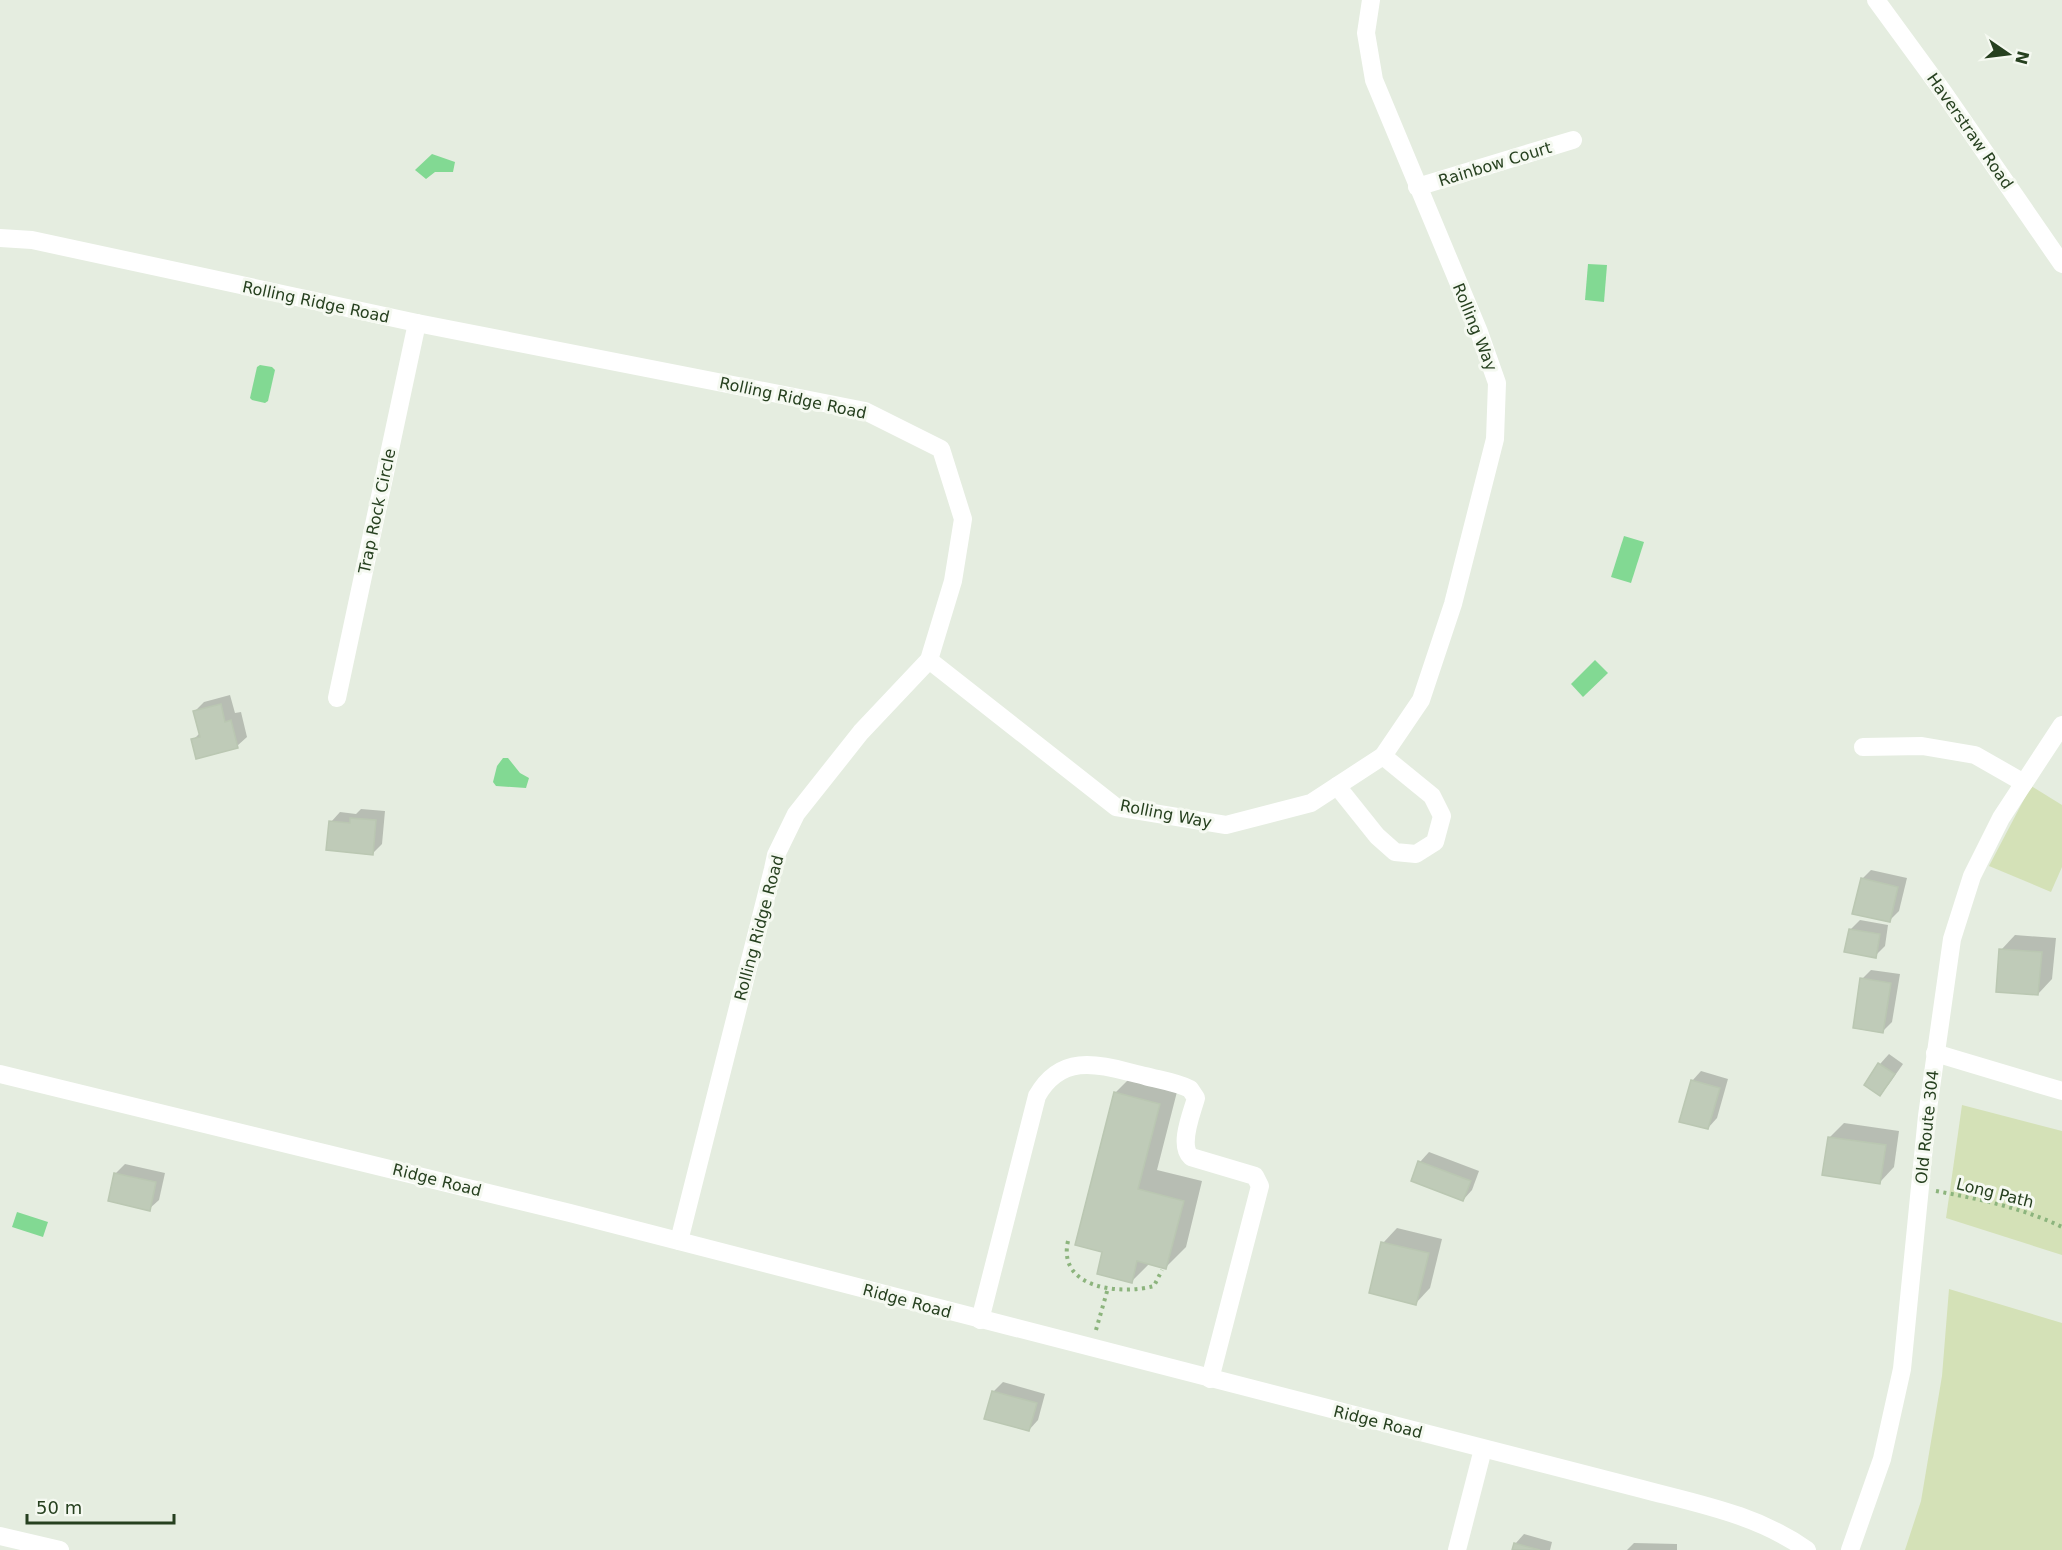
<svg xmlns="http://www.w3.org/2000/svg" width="2062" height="1550" viewBox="0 0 2062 1550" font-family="'DejaVu Sans',sans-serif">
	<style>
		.green { fill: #d4e1b7 }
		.water { fill: #82d993 }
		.shadow { fill: #0003 }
		.building { fill: #bfcbb8; stroke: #bac7b2; stroke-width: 1.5 }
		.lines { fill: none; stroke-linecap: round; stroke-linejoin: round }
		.path { stroke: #8cb47d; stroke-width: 4; stroke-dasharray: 3 4.5; stroke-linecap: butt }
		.minor { stroke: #fff; stroke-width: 18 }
		.labels { text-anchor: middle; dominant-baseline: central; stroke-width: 6; stroke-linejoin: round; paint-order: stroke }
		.street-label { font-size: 16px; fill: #26401f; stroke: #f5f9f1 }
	</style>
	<rect width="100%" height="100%" fill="#e5ede0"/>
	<!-- green -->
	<g class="green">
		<path d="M 2031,786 L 2062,805 L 2062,867 L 2051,892 L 1989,866 Z"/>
		<path d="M 1962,1105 L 2062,1131 L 2062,1255 L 1946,1218 Z"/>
		<path d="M 1949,1289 L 2062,1323 L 2062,1550 L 1905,1550 L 1921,1501 L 1942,1376 Z"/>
	</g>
	<!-- water -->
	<g class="water">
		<path d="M 432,154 L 455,162 L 453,172 L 435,172 L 426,179 L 415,170 Z"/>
		<path d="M 1588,264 L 1607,265 L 1604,302 L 1585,300 Z"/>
		<path d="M 260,365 L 272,367 L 275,370 L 268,401 L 265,403 L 252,400 L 250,398 L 257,367 Z"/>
		<path d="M 1624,536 L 1644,542 L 1631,583 L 1611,577 Z"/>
		<path d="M 1595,660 L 1608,673 L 1583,697 L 1571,684 Z"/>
		<path d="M 503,758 L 508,758 L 520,773 L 529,778 L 526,788 L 496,786 L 493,782 L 497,766 Z"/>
		<path d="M 17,1212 L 48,1222 L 43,1237 L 12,1227 Z"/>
	</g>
	<!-- shadow -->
	<g class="shadow">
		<path d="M 230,695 L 235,713 L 241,712 L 247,737 L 237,746 L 193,740 L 201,732 L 195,711 L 204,702 Z"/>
		<path d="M 361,809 L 385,811 L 382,844 L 372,854 L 331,822 L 340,812 L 356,814 Z"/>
		<path d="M 1871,870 L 1907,878 L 1899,911 L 1889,921 L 1862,879 Z"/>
		<path d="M 1860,920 L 1888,925 L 1885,946 L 1875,956 L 1850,930 Z"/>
		<path d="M 2015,935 L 2056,938 L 2052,979 L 2038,994 L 2001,950 Z"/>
		<path d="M 1871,970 L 1900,974 L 1892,1022 L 1883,1031 L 1862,979 Z"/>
		<path d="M 1889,1054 L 1903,1064 L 1889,1084 L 1880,1094 L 1866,1085 L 1880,1064 Z"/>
		<path d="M 1701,1071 L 1728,1079 L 1717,1118 L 1708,1128 L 1692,1081 Z"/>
		<path d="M 1135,1073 L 1179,1084 L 1157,1170 L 1202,1181 L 1186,1247 L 1166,1267 L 1150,1263 L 1132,1281 L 1104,1251 L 1115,1093 Z"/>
		<path d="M 1844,1123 L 1899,1131 L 1894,1167 L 1880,1182 L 1829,1138 Z"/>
		<path d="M 1429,1152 L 1479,1171 L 1472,1190 L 1463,1200 L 1420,1162 Z"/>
		<path d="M 125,1164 L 165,1173 L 159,1200 L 149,1209 L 116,1173 Z"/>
		<path d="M 1397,1228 L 1442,1239 L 1430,1288 L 1416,1303 L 1383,1243 Z"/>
		<path d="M 1003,1382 L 1045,1394 L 1038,1420 L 1029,1430 L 993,1392 Z"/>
		<path d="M 1524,1534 L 1552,1542 L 1550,1550 L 1513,1550 L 1515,1544 Z"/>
		<path d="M 1634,1543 L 1677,1544 L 1677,1550 L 1627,1550 Z"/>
	</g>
	<!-- building -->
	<g class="building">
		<path d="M 221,704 L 225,722 L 231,720 L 238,748 L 196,759 L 191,739 L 200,737 L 193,711 Z"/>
		<path d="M 350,818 L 376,820 L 373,855 L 326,850 L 329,821 L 350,823 Z"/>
		<path d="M 1861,878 L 1898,887 L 1890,922 L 1852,914 Z"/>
		<path d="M 1849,929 L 1880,934 L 1876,958 L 1844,952 Z"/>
		<path d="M 1999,949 L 2042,952 L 2038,995 L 1996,992 Z"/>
		<path d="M 1860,978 L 1891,983 L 1883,1033 L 1853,1028 Z"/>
		<path d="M 1878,1063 L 1895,1074 L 1880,1096 L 1864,1085 Z"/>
		<path d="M 1691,1080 L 1720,1088 L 1708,1129 L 1679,1122 Z"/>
		<path d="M 1114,1092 L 1160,1104 L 1138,1189 L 1184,1201 L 1166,1269 L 1137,1261 L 1132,1283 L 1097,1274 L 1102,1252 L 1075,1245 Z"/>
		<path d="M 1828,1137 L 1886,1145 L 1880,1184 L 1822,1175 Z"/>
		<path d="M 1418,1161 L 1471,1181 L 1463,1201 L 1411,1181 Z"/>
		<path d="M 114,1173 L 156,1182 L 150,1211 L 108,1201 Z"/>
		<path d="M 1381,1242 L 1429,1253 L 1416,1305 L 1369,1293 Z"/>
		<path d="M 992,1391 L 1037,1403 L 1029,1431 L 984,1419 Z"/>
		<path d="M 1514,1543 L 1540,1550 L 1512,1550 Z"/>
	</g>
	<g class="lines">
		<!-- path -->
		<g class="path">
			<path d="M 1936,1191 C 1979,1199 2023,1208 2062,1227"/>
			<path d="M 1068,1241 C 1057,1289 1121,1295 1154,1286 L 1162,1270"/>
			<path d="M 1096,1330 L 1108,1288"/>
		</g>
		<!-- minor -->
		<g class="minor">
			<path d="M 1876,0 L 1944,93 L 2062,264"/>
			<path d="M 1417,187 L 1573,140"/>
			<path d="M 0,238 L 32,240 L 417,323 L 865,411 L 941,449 L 963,519 L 953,581 L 929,660 L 861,732 L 796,814 L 776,855 L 773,869 L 679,1241"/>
			<path d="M 929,660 L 1116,807 L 1226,825 L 1311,803 L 1383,756 L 1421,700 L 1453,604 L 1495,439 L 1497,383 L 1479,332 L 1374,80 L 1366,33 L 1371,0"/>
			<path d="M 337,698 L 417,323"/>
			<path d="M 1863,747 L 1922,746 L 1975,755 L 2024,783"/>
			<path d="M 1337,786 L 1377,836 L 1395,852 L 1416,854 L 1435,842 L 1442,816 L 1432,796 L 1383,756"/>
			<path d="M 1935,1053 L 2062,1091"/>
			<path d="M 0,1074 L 570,1213 L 1642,1489 C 1699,1504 1758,1515 1807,1550"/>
			<path d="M 980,1320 L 1037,1096 C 1063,1050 1103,1066 1145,1076 C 1160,1080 1176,1082 1190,1089 L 1196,1098 C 1192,1113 1178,1145 1191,1157 L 1255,1176 L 1260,1186 L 1210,1379"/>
			<path d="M 0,1536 L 60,1550"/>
			<path d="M 1457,1550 L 1483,1449"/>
			<path d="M 1850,1550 L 1882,1459 L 1902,1369 L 1927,1116 L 1952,939 L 1972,876 L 2001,818 L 2062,725"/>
		</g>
	</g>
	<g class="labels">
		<!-- street labels -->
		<g class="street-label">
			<text transform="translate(1970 131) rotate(55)">Haverstraw Road</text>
			<text transform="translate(1495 164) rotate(-17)">Rainbow Court</text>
			<text transform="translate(316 302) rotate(12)">Rolling Ridge Road</text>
			<text transform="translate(1475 327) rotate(68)">Rolling Way</text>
			<text transform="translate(793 398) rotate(12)">Rolling Ridge Road</text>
			<text transform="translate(377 511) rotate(-78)">Trap Rock Circle</text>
			<text transform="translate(1166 814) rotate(11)">Rolling Way</text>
			<text transform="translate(759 928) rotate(-75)">Rolling Ridge Road</text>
			<text transform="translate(1927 1127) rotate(-84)">Old Route 304</text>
			<text transform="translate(437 1180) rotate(14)">Ridge Road</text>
			<text transform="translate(1995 1193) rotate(14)">Long Path</text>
			<text transform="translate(907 1301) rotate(15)">Ridge Road</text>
			<text transform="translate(1378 1422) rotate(14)">Ridge Road</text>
		</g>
	</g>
	<!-- north arrow -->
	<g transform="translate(2008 54) rotate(104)" stroke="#f5f9f1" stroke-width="4.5" paint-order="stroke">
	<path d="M0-4.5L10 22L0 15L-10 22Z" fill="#26401f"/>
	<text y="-9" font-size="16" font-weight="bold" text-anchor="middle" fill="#26401f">N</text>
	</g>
	<!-- scale -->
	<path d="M27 1514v9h147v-9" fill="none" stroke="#26401f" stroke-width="3"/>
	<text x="36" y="1514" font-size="18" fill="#26401f" stroke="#f5f9f1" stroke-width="4.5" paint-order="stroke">50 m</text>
</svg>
